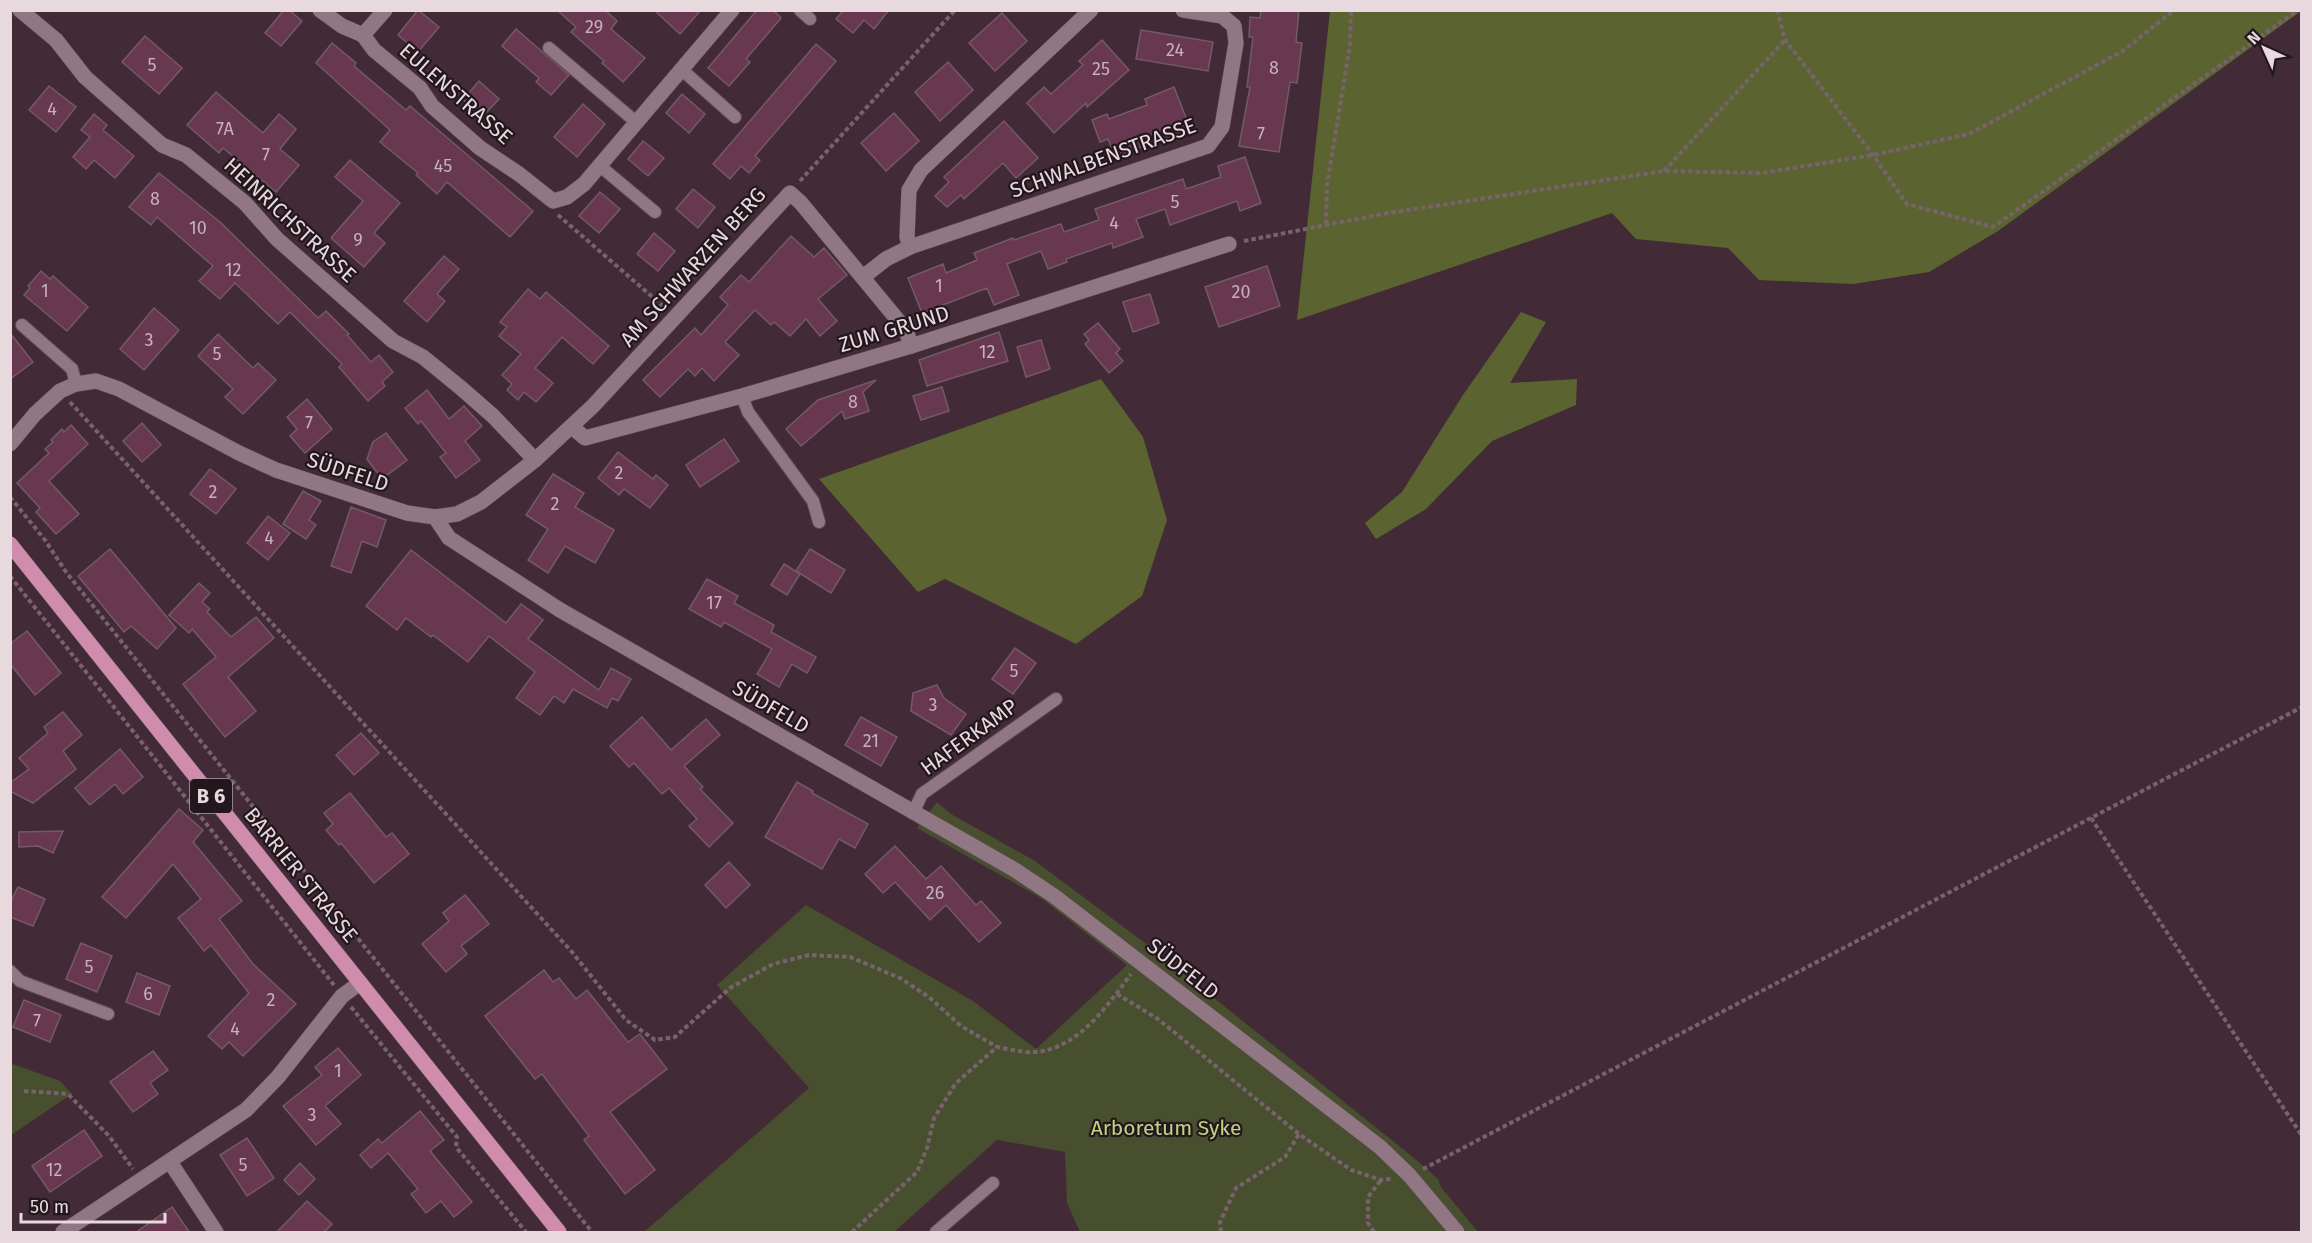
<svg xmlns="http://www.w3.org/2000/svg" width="2312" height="1243" viewBox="0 0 2312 1243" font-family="'Fira Sans',sans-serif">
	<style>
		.green { fill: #484f2e }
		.forest { fill: #5b6431 }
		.building { fill: #683850; stroke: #735a65; stroke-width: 1.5 }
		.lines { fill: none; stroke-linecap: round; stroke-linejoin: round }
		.service-casing { stroke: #5e4a53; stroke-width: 14 }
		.minor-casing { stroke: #5e4a53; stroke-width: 16 }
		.primary-casing { stroke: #5e4a53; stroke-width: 16 }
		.path { stroke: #78636d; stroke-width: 4; stroke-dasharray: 4.5 3; stroke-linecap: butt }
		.service { stroke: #917783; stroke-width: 12 }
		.minor { stroke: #917783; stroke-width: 15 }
		.primary { stroke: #cf8cac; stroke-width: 15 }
		.labels { text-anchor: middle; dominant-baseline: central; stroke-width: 4.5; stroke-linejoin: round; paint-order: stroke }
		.number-label { font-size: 18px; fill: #c8b1bb }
		.shield { fill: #22171c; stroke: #ad9fa4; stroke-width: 1.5 }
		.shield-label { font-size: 20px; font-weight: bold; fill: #e8d9df }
		.street-label { font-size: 21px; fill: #e8d9df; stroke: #22171c }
		.park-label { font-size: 21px; fill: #c3d384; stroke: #22171c }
	</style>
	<rect width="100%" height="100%" fill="#422b36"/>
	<!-- green -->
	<g class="green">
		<path d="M 937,802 L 951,814 L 1035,861 L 1149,946 L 1414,1158 L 1438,1179 L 1441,1187 L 1478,1232 L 1080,1232 L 1067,1203 L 1065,1152 L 997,1140 L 894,1232 L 644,1232 L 809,1088 L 717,985 L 806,905 L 973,1001 L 1036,1049 L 1127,965 L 1041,898 L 917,828 Z"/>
		<path d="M 10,1063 L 60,1081 L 72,1094 L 11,1135 Z"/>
	</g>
	<!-- forest -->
	<g class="forest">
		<path d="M 1330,11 L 1330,10 L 2301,11 L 1998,231 L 1929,272 L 1853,284 L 1759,280 L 1728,248 L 1636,239 L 1612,213 L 1297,320 Z"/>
		<path d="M 1521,312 L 1546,322 L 1510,383 L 1577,379 L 1576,405 L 1492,441 L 1426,509 L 1376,539 L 1365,523 L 1402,492 L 1463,395 Z"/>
		<path d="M 1101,379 L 1143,437 L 1167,520 L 1142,596 L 1076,644 L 945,579 L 918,592 L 819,479 Z"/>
	</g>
	<!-- building -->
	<g class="building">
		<path d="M 284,10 L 289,10 L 302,21 L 281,46 L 265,33 Z"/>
		<path d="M 418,10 L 439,27 L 418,52 L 398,35 Z"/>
		<path d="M 557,10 L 605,10 L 617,21 L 611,29 L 645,58 L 623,82 L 602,63 L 604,61 L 571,32 L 576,27 Z"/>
		<path d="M 654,10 L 701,10 L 680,34 Z"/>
		<path d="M 757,10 L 773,10 L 781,18 L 746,59 L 750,62 L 729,86 L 708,68 Z"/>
		<path d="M 844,10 L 889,10 L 874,29 L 864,20 L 853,33 L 836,19 Z"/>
		<path d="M 1261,10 L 1299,10 L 1296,42 L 1302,43 L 1297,83 L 1290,82 L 1279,152 L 1239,146 L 1250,87 L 1247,87 L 1253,37 L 1249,37 L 1250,17 L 1260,18 Z"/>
		<path d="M 1002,13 L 1027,41 L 995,71 L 969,43 Z"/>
		<path d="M 516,29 L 569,75 L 551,95 L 536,82 L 539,78 L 502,46 Z"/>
		<path d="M 1141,30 L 1213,42 L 1208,71 L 1136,59 Z"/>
		<path d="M 145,36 L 182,68 L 159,94 L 122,62 Z"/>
		<path d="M 1102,40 L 1129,70 L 1087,107 L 1086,103 L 1054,133 L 1027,103 L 1044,87 L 1051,94 L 1083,65 L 1079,61 Z"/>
		<path d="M 332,43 L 356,63 L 354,66 L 406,110 L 410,106 L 533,211 L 510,237 L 447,182 L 437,194 L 416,175 L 418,173 L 380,142 L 390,130 L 316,63 Z"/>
		<path d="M 816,44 L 836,61 L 755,156 L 760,160 L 749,173 L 741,166 L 730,179 L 713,164 Z"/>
		<path d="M 948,62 L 973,90 L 940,121 L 915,92 Z"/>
		<path d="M 479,81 L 499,99 L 482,117 L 463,100 Z"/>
		<path d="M 49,86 L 76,107 L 56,132 L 29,110 Z"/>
		<path d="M 1174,87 L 1190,128 L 1115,157 L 1108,139 L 1100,142 L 1092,120 L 1107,114 L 1109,119 L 1147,105 L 1145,99 Z"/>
		<path d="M 216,92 L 263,133 L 279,114 L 296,129 L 280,149 L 299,165 L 276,192 L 223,148 L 219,153 L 187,125 Z"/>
		<path d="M 682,94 L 705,114 L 689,133 L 666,113 Z"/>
		<path d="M 583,104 L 605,124 L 577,157 L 554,137 Z"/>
		<path d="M 894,113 L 919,141 L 886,171 L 861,143 Z"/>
		<path d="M 94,114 L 107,125 L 103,130 L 134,156 L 115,178 L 94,160 L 86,169 L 73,157 L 90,137 L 81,130 Z"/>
		<path d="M 1004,121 L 1038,158 L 1016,178 L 1003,163 L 964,199 L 961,195 L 947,207 L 935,196 L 949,182 L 944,177 Z"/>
		<path d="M 643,141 L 664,158 L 648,176 L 628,159 Z"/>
		<path d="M 1245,157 L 1261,203 L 1240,211 L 1237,201 L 1170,225 L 1165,209 L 1136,219 L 1143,237 L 1113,248 L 1112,243 L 1066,259 L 1067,262 L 1048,269 L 1041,251 L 1007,264 L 1019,295 L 994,305 L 987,288 L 922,313 L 908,278 L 943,264 L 946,273 L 977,260 L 974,253 L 1013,238 L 1014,240 L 1061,224 L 1064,232 L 1099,220 L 1095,209 L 1183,179 L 1186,189 L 1221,177 L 1218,166 Z"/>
		<path d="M 350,160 L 400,203 L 374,233 L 385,243 L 364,267 L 331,238 L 363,201 L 335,177 Z"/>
		<path d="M 159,173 L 220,222 L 318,318 L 326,311 L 349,334 L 347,335 L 371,362 L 379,355 L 393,372 L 382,382 L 385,386 L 368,401 L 339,367 L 342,364 L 290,312 L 278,324 L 235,283 L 220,299 L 199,281 L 213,266 L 157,217 L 151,225 L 129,207 Z"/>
		<path d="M 693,189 L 715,207 L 698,228 L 676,209 Z"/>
		<path d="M 600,192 L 620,209 L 599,233 L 579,216 Z"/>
		<path d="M 654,233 L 675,251 L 658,271 L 637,254 Z"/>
		<path d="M 791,236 L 814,257 L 824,248 L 847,275 L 818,299 L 837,321 L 820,336 L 806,319 L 790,336 L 774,322 L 771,325 L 755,310 L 725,342 L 739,355 L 714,381 L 702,368 L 695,376 L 688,369 L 660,397 L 643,380 L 695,328 L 701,335 L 728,305 L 720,297 L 741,275 L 749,282 Z"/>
		<path d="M 444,256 L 459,269 L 437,294 L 445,301 L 427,322 L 404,301 Z"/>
		<path d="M 1267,266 L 1280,306 L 1219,327 L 1205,287 Z"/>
		<path d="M 41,271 L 50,279 L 53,276 L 88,307 L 67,331 L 24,295 L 30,288 L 28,286 Z"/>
		<path d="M 528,289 L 540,299 L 546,292 L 609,346 L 593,364 L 562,337 L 535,368 L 553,383 L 536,402 L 524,392 L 518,400 L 507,390 L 512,384 L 502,375 L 521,354 L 499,336 L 507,327 L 500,322 Z"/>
		<path d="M 1150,294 L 1159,323 L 1133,332 L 1123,302 Z"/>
		<path d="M 154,308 L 179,330 L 144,370 L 120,349 Z"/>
		<path d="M 1098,323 L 1120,349 L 1116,353 L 1123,361 L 1109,373 L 1085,344 L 1089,340 L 1084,334 Z"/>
		<path d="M 999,332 L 1008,361 L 927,386 L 919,360 Z"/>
		<path d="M 10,333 L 33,362 L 10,379 Z"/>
		<path d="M 218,334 L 253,368 L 258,363 L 276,380 L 243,414 L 225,397 L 233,389 L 198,356 Z"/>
		<path d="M 1041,340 L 1050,369 L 1026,377 L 1017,347 Z"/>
		<path d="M 876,380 L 863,392 L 869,411 L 845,419 L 842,411 L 801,446 L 786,429 L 818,400 Z"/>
		<path d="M 942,387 L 949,411 L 921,420 L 913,396 Z"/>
		<path d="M 427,390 L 449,419 L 464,406 L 482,426 L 465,441 L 480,460 L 456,478 L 440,457 L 446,453 L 421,421 L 418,424 L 405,408 Z"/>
		<path d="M 307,399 L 332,429 L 305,453 L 290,436 L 297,429 L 287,417 Z"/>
		<path d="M 142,423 L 161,445 L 142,462 L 123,441 Z"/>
		<path d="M 71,425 L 88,444 L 49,481 L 79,514 L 56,534 L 36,512 L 40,508 L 17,483 L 49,453 L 45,449 L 53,442 L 51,440 L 62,429 L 64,432 Z"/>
		<path d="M 386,433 L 407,460 L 382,479 L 367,459 L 373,442 Z"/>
		<path d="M 724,439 L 739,461 L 700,487 L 686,465 Z"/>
		<path d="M 618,452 L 653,479 L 656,475 L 668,485 L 650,508 L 624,489 L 619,495 L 598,478 Z"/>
		<path d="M 210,469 L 236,489 L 216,514 L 190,494 Z"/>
		<path d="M 553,474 L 584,493 L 575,507 L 614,530 L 595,563 L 565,546 L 548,573 L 528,560 L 548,529 L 526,515 Z"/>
		<path d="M 303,491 L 321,501 L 309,520 L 316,525 L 306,539 L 283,524 Z"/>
		<path d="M 351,507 L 386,520 L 377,547 L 362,541 L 351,573 L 331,566 Z"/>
		<path d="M 268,516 L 290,533 L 268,560 L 247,543 Z"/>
		<path d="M 110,549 L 176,628 L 157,649 L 131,626 L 124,632 L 78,576 Z"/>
		<path d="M 810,549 L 845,570 L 831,593 L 796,571 Z"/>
		<path d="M 411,550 L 506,623 L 521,604 L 543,620 L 528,639 L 599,690 L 611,668 L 631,679 L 618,701 L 612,698 L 607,708 L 573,689 L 564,703 L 554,696 L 540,715 L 516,698 L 535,672 L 489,636 L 468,662 L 433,635 L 431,637 L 406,618 L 397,630 L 366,606 Z"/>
		<path d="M 784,564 L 800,574 L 787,595 L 771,585 Z"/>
		<path d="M 707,579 L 738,596 L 734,603 L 774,625 L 771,632 L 816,657 L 807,673 L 792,664 L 779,687 L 757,674 L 772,649 L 724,622 L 721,627 L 689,609 Z"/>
		<path d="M 199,583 L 210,593 L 202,602 L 210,609 L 207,612 L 231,637 L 256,617 L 274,638 L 228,677 L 256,711 L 225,737 L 183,684 L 216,657 L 192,629 L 189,633 L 169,615 Z"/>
		<path d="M 27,631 L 61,673 L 35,695 L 10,664 L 10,644 Z"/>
		<path d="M 1015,648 L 1036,663 L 1013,694 L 992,679 Z"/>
		<path d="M 937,685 L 944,698 L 966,714 L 951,735 L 911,711 L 913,693 Z"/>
		<path d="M 63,712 L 82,735 L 63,751 L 76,769 L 33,803 L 10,791 L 10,783 L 29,769 L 19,758 L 48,733 L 44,727 Z"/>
		<path d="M 642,717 L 671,750 L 706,719 L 720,735 L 684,766 L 703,787 L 700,789 L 733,823 L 709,847 L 689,826 L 697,819 L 669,788 L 662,794 L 634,763 L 629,767 L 610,746 Z"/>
		<path d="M 861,717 L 897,737 L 881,766 L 845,745 Z"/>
		<path d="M 361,733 L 379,753 L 354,775 L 336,755 Z"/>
		<path d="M 120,749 L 143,777 L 123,794 L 115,784 L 90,805 L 75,788 Z"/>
		<path d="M 797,782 L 813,791 L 812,793 L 868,824 L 855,848 L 839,839 L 822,869 L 765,837 Z"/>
		<path d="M 350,793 L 386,837 L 392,833 L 409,854 L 374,883 L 341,843 L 339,845 L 326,830 L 333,824 L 324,813 Z"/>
		<path d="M 179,809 L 203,830 L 193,842 L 242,901 L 219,919 L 253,964 L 296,1004 L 243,1056 L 229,1042 L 222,1049 L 208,1036 L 249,993 L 211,945 L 204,951 L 178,918 L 201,899 L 173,864 L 126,918 L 102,897 Z"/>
		<path d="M 63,831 L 53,853 L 38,846 L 19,847 L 19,832 Z"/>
		<path d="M 895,846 L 926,879 L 941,866 L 976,905 L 981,901 L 1001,923 L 979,942 L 946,905 L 930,920 L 895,882 L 883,893 L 865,874 Z"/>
		<path d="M 729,862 L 750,885 L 726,908 L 705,885 Z"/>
		<path d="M 18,887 L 45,899 L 33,926 L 10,917 L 10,903 Z"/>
		<path d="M 465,895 L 489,924 L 461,946 L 467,954 L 446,972 L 422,944 L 449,921 L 443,913 Z"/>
		<path d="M 81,943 L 112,956 L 97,992 L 66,979 Z"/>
		<path d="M 544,970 L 553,982 L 559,978 L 576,999 L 587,990 L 628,1042 L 640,1034 L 667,1069 L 610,1112 L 655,1170 L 625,1194 L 584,1140 L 589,1136 L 542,1074 L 535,1079 L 485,1016 Z"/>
		<path d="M 137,973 L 170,986 L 159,1015 L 126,1002 Z"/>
		<path d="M 24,1000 L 61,1015 L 50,1042 L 13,1027 Z"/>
		<path d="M 338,1048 L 361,1075 L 325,1106 L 341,1124 L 316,1145 L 283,1106 L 322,1075 L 315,1067 Z"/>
		<path d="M 153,1051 L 168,1070 L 150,1083 L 158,1094 L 133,1112 L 110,1082 Z"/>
		<path d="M 420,1111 L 444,1140 L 430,1151 L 472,1202 L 454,1217 L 441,1201 L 426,1213 L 411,1194 L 418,1189 L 388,1153 L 371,1168 L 360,1155 L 378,1139 L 382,1143 Z"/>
		<path d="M 84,1130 L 102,1156 L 50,1192 L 32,1166 Z"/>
		<path d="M 247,1138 L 274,1178 L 247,1196 L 220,1155 Z"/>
		<path d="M 300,1163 L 315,1179 L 299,1195 L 284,1180 Z"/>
		<path d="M 307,1201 L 332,1224 L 323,1233 L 276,1233 Z"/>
		<path d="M 172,1207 L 190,1233 L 135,1233 Z"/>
	</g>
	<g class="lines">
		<!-- service casing -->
		<g class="service-casing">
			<g id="service">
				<path d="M 800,10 L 810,19"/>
				<path d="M 549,48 L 636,122"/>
				<path d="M 681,69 L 735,117"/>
				<path d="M 600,166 L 655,212"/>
				<path d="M 22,325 L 72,369 L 76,384"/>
				<path d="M 742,396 L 748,412 L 813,501 L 819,522"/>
				<path d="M 913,813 L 922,794 L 1056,699"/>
				<path d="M 10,971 L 20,981 L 108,1014"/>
				<path d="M 936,1232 L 993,1183"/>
			</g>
		</g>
		<!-- minor casing -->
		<g class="minor-casing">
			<g id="minor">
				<path d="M 20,10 L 56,40 L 85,77 L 162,145 L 186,155 L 245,203 L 277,239 L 393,341 L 423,357 L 461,388 L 493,416 L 535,460"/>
				<path d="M 320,10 L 342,26 L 363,35"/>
				<path d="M 363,35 L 374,50 L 420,88 L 432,106 L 480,148 L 519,174 L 553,201 L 567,197 L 584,184 L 732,10"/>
				<path d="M 363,35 L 385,10"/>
				<path d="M 910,247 L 907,237 L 909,190 L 921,170 L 1091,10"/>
				<path d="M 863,277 L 886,259 L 910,247 L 1208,146 L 1222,127 L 1236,43 L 1234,26 L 1222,16 L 1183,10"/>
				<path d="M 572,427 L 585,438 L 742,396 L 911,346 L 1229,244"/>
				<path d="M 10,444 L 35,414 L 60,391 L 76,384 L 96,381 L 119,389 L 239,453 L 276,470 L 407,513 L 435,517 L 457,514 L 481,502 L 535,460 L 593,406 L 790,193 L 801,203 L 906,330 L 911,346"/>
				<path d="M 435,517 L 449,538 L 560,610 L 1015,870 L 1054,896 L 1380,1147 L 1410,1176 L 1457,1232"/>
				<path d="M 170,1162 L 216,1232"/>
				<path d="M 63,1232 L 246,1110 L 278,1077 L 342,996 L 360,983"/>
			</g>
		</g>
		<!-- primary casing -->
		<g class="primary-casing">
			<path id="primary" d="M 10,544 L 559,1232"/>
		</g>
		<!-- path -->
		<g class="path">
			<path d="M 1777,10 L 1785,40 L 1873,155 L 1907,204 L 1993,227 L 2298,10"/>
			<path d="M 1664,171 L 1785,40"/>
			<path d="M 800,181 L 955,10"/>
			<path d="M 558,215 L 664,307"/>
			<path d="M 1326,224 L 1327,185 L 1350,45 L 1351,10"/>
			<path d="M 1244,241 L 1388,213 L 1664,171 L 1762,173 L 1873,155 L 1969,134 L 2123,51 L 2174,10"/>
			<path d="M 70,402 L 572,952 L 626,1020 L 655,1040 L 675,1037 L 730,988 L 773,964 L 809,955 L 850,957 L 900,978 L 929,997 L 961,1026 L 997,1047"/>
			<path d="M 10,497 L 45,540 L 66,572 L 592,1232"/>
			<path d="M 10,576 L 334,985"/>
			<path d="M 2091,818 L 2302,1136"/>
			<path d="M 1117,994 L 1158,1019 L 1299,1134 L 1351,1170 L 1381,1180 L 1391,1179"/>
			<path d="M 351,1007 L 457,1137 L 456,1147 L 526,1232"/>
			<path d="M 24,1091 L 68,1094 L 109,1136 L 133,1169"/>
			<path d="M 1423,1169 L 2302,707"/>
			<path d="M 852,1232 L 917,1172 L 927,1148 L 934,1118 L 956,1083 L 997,1047 C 1009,1049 1023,1053 1035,1052 C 1078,1049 1108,1005 1131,974"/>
			<path d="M 1221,1232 L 1220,1222 L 1236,1188 L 1285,1157 L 1299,1134"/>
			<path d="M 1374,1232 L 1368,1223 L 1368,1197 L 1381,1180"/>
		</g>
		<!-- service -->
		<use href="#service" class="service"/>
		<!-- minor -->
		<use href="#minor" class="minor"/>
		<!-- primary -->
		<use href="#primary" class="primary"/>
	</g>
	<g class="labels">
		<!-- number labels -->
		<g class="number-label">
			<text x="594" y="27">29</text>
			<text x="1175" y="50">24</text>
			<text x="152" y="65">5</text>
			<text x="1274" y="68">8</text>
			<text x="1101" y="69">25</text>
			<text x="52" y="109">4</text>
			<text x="225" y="129">7A</text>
			<text x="1261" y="134">7</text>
			<text x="266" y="155">7</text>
			<text x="443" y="166">45</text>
			<text x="155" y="199">8</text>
			<text x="1175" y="202">5</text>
			<text x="1114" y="223">4</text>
			<text x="198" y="228">10</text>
			<text x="358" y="240">9</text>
			<text x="233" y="270">12</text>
			<text x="939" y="286">1</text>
			<text x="45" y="291">1</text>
			<text x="1241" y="292">20</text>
			<text x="149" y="340">3</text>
			<text x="987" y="352">12</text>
			<text x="217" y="354">5</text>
			<text x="853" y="402">8</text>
			<text x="309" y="423">7</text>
			<text x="619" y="473">2</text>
			<text x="213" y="492">2</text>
			<text x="555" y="504">2</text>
			<text x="269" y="538">4</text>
			<text x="714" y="603">17</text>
			<text x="1014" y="671">5</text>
			<text x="933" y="705">3</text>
			<text x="871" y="741">21</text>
			<text x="935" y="893">26</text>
			<text x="89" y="967">5</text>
			<text x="148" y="994">6</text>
			<text x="271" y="1000">2</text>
			<text x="37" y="1021">7</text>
			<text x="235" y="1029">4</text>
			<text x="338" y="1071">1</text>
			<text x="312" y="1115">3</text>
			<text x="243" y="1165">5</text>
			<text x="54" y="1170">12</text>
		</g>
		<!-- shield labels -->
		<rect class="shield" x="190" y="779" width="42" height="34" rx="4.5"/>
		<g class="shield-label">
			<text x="211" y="796">B 6</text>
		</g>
		<!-- street labels -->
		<g class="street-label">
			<text transform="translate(456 94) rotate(41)">EULENSTRASSE</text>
			<text transform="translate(1103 158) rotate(-20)">SCHWALBENSTRASSE</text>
			<text transform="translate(290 220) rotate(43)">HEINRICHSTRASSE</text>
			<text transform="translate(693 267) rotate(-48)">AM SCHWARZEN BERG</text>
			<text transform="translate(894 329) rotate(-17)">ZUM GRUND</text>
			<text transform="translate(348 472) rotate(18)">SÜDFELD</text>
			<text transform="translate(771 707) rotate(30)">SÜDFELD</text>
			<text transform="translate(969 737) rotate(-36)">HAFERKAMP</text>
			<text transform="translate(301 875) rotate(51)">BARRIER STRASSE</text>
			<text transform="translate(1183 969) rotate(38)">SÜDFELD</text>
		</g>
		<!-- park labels -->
		<g class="park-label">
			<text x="1166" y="1128">Arboretum Syke</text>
		</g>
	</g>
	<!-- border -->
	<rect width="2312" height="1243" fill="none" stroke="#e8d9df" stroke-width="24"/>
	<!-- north arrow -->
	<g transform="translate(2264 48) rotate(315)" stroke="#22171c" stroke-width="4.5" paint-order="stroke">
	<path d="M0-4.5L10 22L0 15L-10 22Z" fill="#e8d9df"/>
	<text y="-9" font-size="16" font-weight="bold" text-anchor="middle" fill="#e8d9df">N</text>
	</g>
	<!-- scale -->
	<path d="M21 1213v9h144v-9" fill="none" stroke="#e8d9df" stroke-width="3"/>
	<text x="30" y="1213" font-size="18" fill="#e8d9df" stroke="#22171c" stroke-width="4.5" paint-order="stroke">50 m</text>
</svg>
